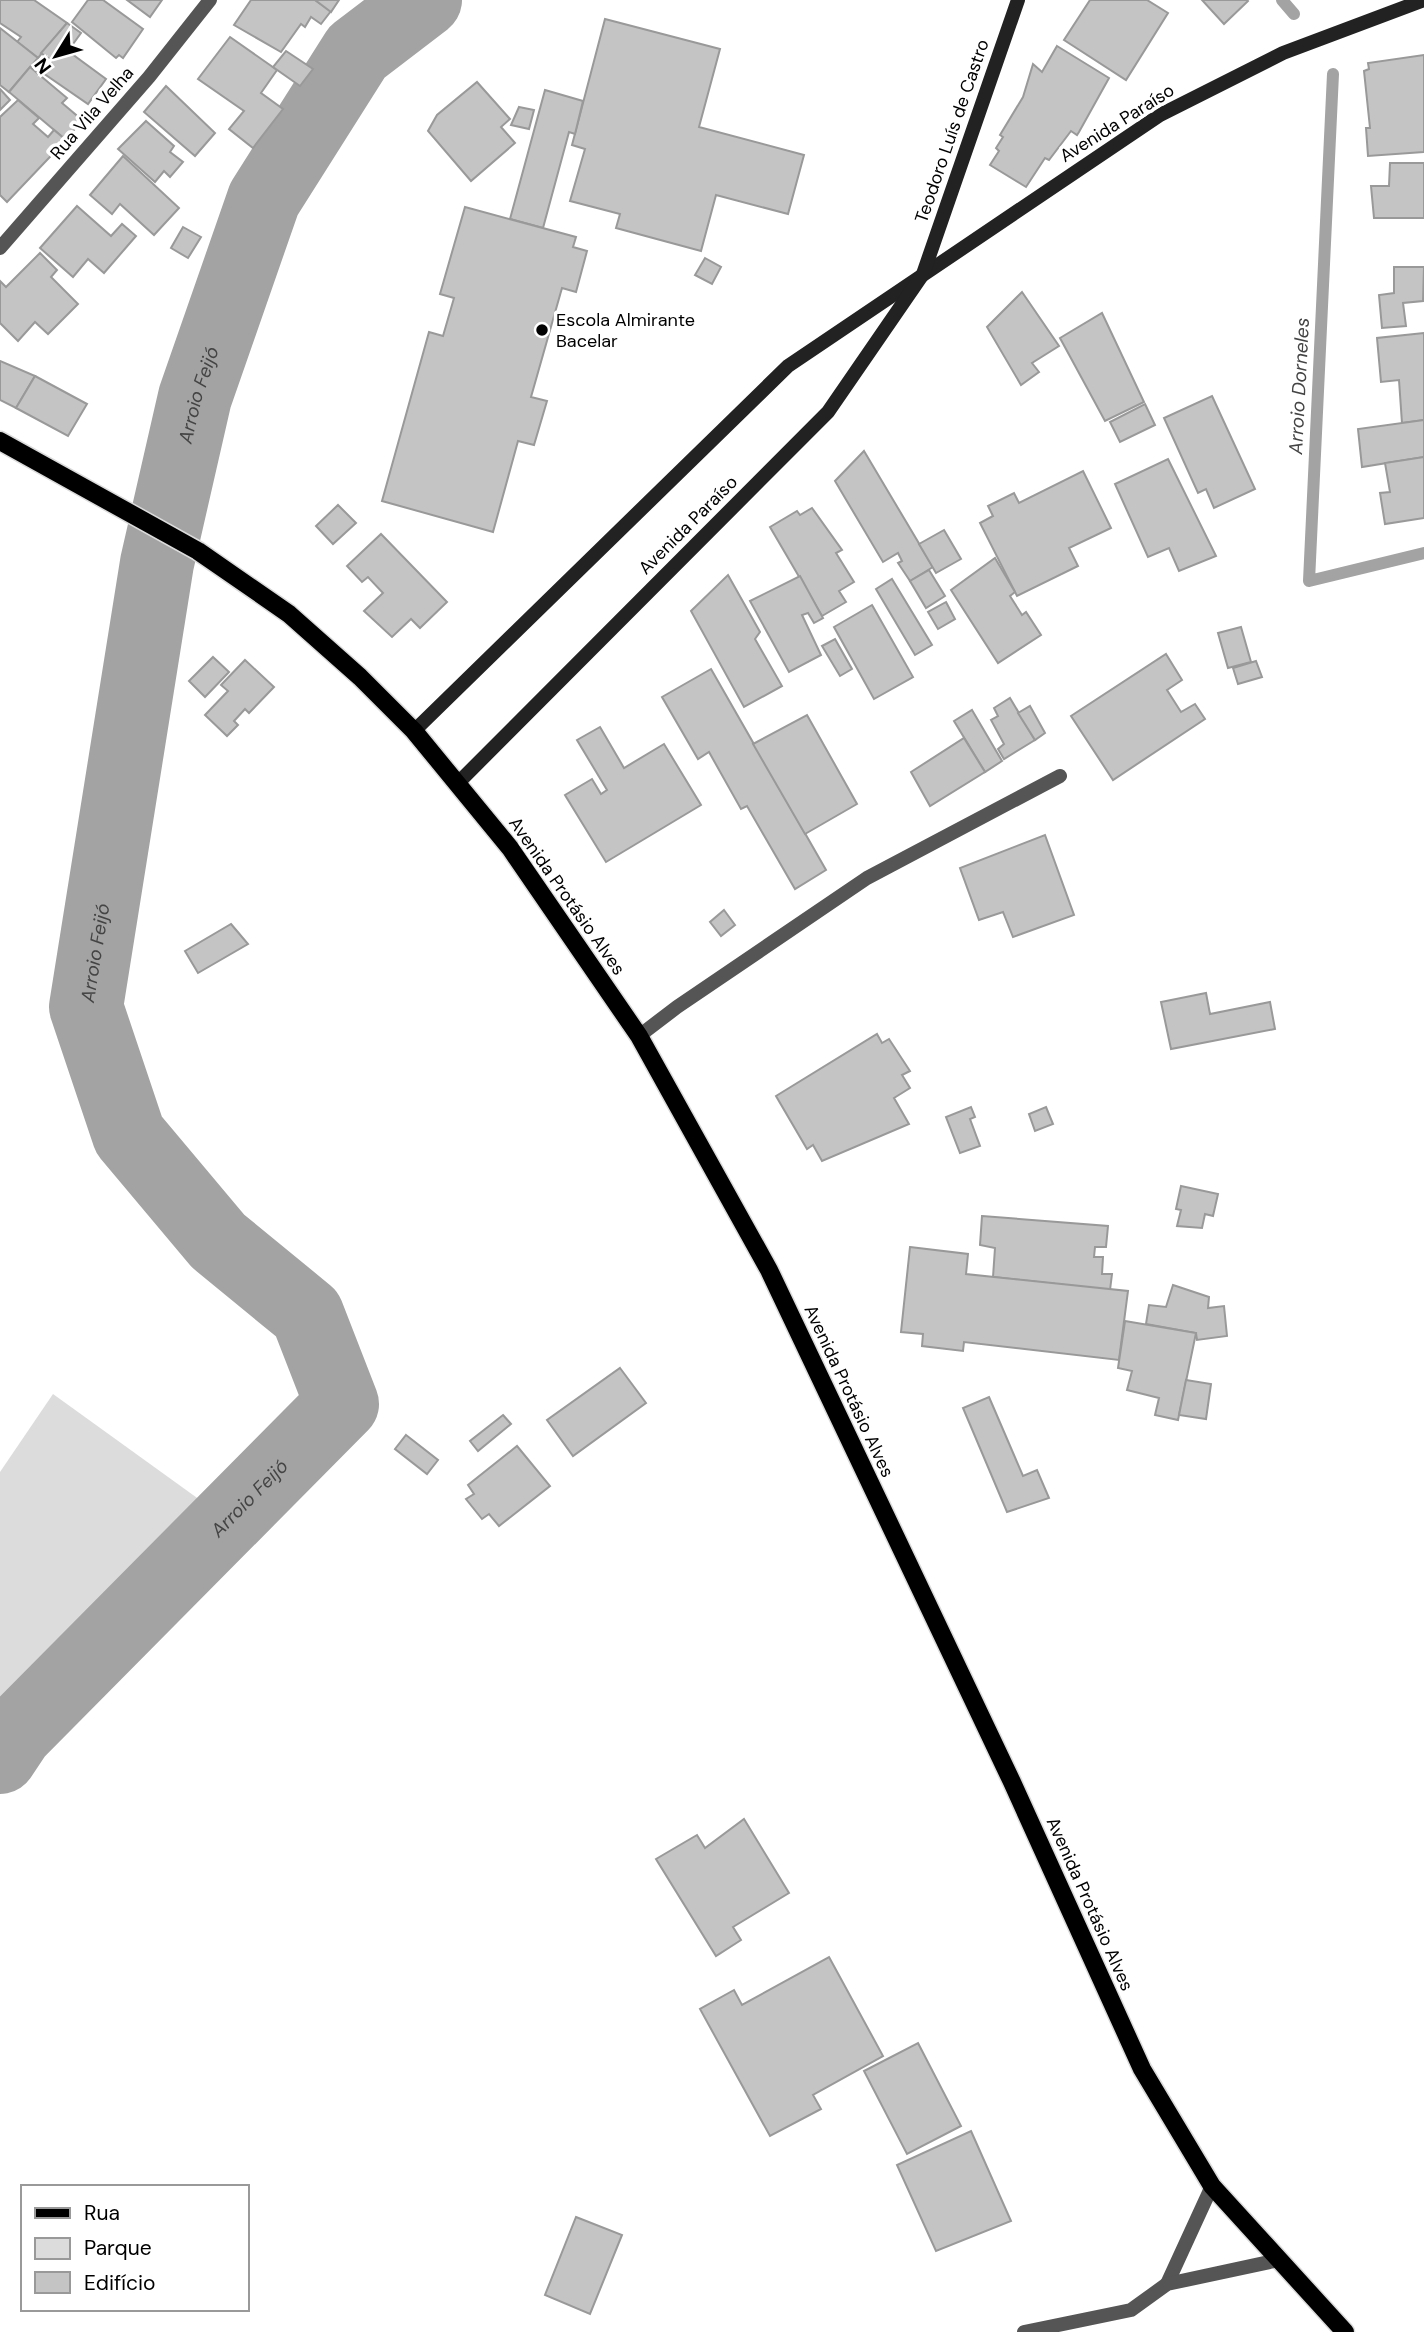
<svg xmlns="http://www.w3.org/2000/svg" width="1424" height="2332" viewBox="0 0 1424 2332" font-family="'DM Sans',sans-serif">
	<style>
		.green { fill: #dcdcdc }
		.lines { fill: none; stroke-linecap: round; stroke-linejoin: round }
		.stream { stroke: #a3a3a3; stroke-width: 12 }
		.river { stroke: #a3a3a3; stroke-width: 74 }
		.building { fill: #c4c4c4; stroke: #999; stroke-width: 2 }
		.primary-casing { stroke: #dbdbdb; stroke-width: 21 }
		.street { stroke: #555; stroke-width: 14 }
		.secondary { stroke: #222; stroke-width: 14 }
		.primary { stroke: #000; stroke-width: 18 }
		.poi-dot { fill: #000; stroke: #fff; stroke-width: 2.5 }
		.labels { text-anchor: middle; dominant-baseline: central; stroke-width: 7; stroke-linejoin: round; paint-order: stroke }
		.street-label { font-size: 18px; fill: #000; stroke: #fff }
		.poi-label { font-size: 18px; fill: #000; stroke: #fff; text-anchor: start }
		.water-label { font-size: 19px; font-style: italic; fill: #444; stroke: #fff }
	</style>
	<rect width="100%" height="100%" fill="#fff"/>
	<!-- green -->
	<path class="green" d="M 53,1394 L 218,1513 L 0,1731 L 0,1472 Z"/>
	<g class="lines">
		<!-- stream -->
		<g class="stream">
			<path d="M 1282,0 L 1294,14"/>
			<path d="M 1333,74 L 1309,581 L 1424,553"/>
		</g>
		<!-- river -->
		<path class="river" id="s1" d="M 0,1757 L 16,1733 L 342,1404 L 307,1314 L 218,1241 L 129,1135 L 86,1007 L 157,563 L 195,397 L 264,199 L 357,52 L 425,0"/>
	</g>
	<!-- building -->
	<g class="building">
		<path d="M 0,0 L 34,0 L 67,23 L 38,58 L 17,42 L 21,37 L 0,23 Z"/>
		<path d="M 88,0 L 103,0 L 143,29 L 123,58 L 119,55 L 116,58 L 72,22 Z"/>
		<path d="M 127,0 L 162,0 L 150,17 Z"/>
		<path d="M 251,0 L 315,0 L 331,11 L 321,24 L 311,17 L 305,27 L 301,24 L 281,52 L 234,25 Z"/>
		<path d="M 315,0 L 339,0 L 331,12 Z"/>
		<path d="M 1090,0 L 1147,0 L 1168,13 L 1126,80 L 1064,40 Z"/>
		<path d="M 1202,0 L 1247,0 L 1248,1 L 1224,24 Z"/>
		<path d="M 605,19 L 720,49 L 699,127 L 804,155 L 788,214 L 716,195 L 701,251 L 616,228 L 620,214 L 570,201 L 585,149 L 572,145 Z"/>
		<path d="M 67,23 L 81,33 L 68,51 L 106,79 L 88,104 L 43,73 L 52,61 L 41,53 Z"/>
		<path d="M 0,28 L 38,58 L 9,92 L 0,85 Z"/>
		<path d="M 230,37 L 277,70 L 261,93 L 283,109 L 253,148 L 229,129 L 244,111 L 198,79 Z"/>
		<path d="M 1057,46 L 1109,78 L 1079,132 L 1077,135 L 1071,131 L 1049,160 L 1045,158 L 1026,187 L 990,165 L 999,151 L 996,148 L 1003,137 L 1000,135 L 1023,97 L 1033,64 L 1042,72 Z"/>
		<path d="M 286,51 L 313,69 L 300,86 L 273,67 Z"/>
		<path d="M 1424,55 L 1424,152 L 1368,156 L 1366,128 L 1370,128 L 1364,71 L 1369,69 L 1368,63 Z"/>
		<path d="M 30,67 L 67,98 L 62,103 L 82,120 L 66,140 L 9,92 Z"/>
		<path d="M 477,82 L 510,119 L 501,127 L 515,143 L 471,181 L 428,131 L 437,115 Z"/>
		<path d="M 166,86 L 215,133 L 195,156 L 144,112 Z"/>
		<path d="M 0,89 L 10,100 L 0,110 Z"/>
		<path d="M 545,90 L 583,101 L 575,134 L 569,132 L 543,228 L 510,219 Z"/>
		<path d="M 18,100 L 39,118 L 33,124 L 48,137 L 54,130 L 66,140 L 7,202 L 0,195 L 0,117 Z"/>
		<path d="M 519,107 L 534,110 L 529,129 L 511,125 Z"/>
		<path d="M 146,121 L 174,146 L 170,152 L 183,162 L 170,177 L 164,171 L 155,182 L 118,149 Z"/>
		<path d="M 123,156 L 179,208 L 154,235 L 120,204 L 112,214 L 90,195 Z"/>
		<path d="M 1390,163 L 1424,163 L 1424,218 L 1374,218 L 1371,186 L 1389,186 Z"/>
		<path d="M 77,206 L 111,236 L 122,224 L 136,236 L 104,273 L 88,259 L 73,277 L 40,248 Z"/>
		<path d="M 465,207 L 576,237 L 573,247 L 587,251 L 576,292 L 562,288 L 531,397 L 547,401 L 534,445 L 518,441 L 493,532 L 382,501 L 429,332 L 443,336 L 454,298 L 440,294 Z"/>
		<path d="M 183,227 L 201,237 L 188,258 L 171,248 Z"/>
		<path d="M 40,253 L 57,270 L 51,277 L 78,304 L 48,334 L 35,322 L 18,341 L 0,323 L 0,281 L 6,287 Z"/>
		<path d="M 705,258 L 721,267 L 712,284 L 695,275 Z"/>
		<path d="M 1394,267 L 1424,267 L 1423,301 L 1403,303 L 1406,326 L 1382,328 L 1379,295 L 1394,293 Z"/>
		<path d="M 1022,292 L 1059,346 L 1032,363 L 1039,372 L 1021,385 L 987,327 Z"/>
		<path d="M 1102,313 L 1144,402 L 1105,421 L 1060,338 Z"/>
		<path d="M 1424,333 L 1424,420 L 1402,423 L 1399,380 L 1381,382 L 1377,338 Z"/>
		<path d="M 0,361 L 35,376 L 16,408 L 0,400 Z"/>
		<path d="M 35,376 L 87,404 L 68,436 L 16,408 Z"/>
		<path d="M 1212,396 L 1255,489 L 1214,508 L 1206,489 L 1198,493 L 1164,418 Z"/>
		<path d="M 1145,404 L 1155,425 L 1120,442 L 1110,422 Z"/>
		<path d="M 1424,420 L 1424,457 L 1362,467 L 1358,429 Z"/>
		<path d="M 864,451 L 933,567 L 910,581 L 898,563 L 902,561 L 898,553 L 883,562 L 835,481 Z"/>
		<path d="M 1424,457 L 1424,518 L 1385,524 L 1380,493 L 1390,492 L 1385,463 Z"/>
		<path d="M 1168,459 L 1216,556 L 1179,571 L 1169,548 L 1148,557 L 1115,484 Z"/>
		<path d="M 1083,471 L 1111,528 L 1069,548 L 1078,566 L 1017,596 L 980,523 L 993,516 L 988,506 L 1014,493 L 1019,503 Z"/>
		<path d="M 338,505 L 356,523 L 333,544 L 316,526 Z"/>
		<path d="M 812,508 L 842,550 L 836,553 L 854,582 L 839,591 L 846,602 L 822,616 L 770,527 L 797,511 L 800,515 Z"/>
		<path d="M 944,530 L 961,559 L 936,573 L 919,544 Z"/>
		<path d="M 381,534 L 447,602 L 420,628 L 411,619 L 392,637 L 364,611 L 383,593 L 368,577 L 362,582 L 347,566 Z"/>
		<path d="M 995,558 L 1015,592 L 1010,596 L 1022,615 L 1026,612 L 1041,635 L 998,663 L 951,590 Z"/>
		<path d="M 929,570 L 945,596 L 926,608 L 910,581 Z"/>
		<path d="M 728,575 L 760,632 L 755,639 L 782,686 L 744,707 L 691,611 Z"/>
		<path d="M 800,576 L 823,618 L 814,623 L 808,613 L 802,615 L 821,655 L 789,672 L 750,601 Z"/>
		<path d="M 892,579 L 932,645 L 915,655 L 876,589 Z"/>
		<path d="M 946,602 L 955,619 L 938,629 L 928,612 Z"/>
		<path d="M 872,605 L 913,677 L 874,699 L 834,627 Z"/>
		<path d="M 1241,627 L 1251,662 L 1228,668 L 1218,633 Z"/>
		<path d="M 835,639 L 852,669 L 840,676 L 822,646 Z"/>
		<path d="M 1166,654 L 1182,680 L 1167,690 L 1181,712 L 1195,704 L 1205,719 L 1113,780 L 1071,716 Z"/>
		<path d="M 213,657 L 229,672 L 205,697 L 189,681 Z"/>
		<path d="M 245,660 L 274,687 L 249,713 L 245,709 L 234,721 L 238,725 L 227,736 L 205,715 L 228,691 L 221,685 Z"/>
		<path d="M 1256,661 L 1262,677 L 1238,684 L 1233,668 Z"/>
		<path d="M 711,669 L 826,870 L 795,889 L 747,806 L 741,809 L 709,752 L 698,759 L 662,697 Z"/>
		<path d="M 1010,698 L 1035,740 L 1004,759 L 998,749 L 1004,744 L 991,720 L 998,716 L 994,708 Z"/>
		<path d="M 1030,706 L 1045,733 L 1035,740 L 1018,713 Z"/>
		<path d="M 972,710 L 1002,761 L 985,772 L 954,721 Z"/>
		<path d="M 807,715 L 857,804 L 805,834 L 753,744 Z"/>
		<path d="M 600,727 L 624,768 L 664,744 L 701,805 L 606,862 L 565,795 L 592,779 L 601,794 L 607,790 L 577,740 Z"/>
		<path d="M 964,738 L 985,772 L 930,806 L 911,772 Z"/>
		<path d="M 1045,835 L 1074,915 L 1013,937 L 1003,912 L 979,920 L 960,868 Z"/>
		<path d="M 724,910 L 735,925 L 721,936 L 710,922 Z"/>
		<path d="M 231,924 L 248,944 L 198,973 L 185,951 Z"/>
		<path d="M 1206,993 L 1210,1014 L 1270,1002 L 1275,1029 L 1171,1049 L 1161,1002 Z"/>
		<path d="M 877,1034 L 882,1043 L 889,1039 L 910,1071 L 902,1075 L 910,1088 L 894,1098 L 909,1124 L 822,1161 L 813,1145 L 807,1149 L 776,1096 Z"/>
		<path d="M 971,1107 L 975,1117 L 970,1119 L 980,1146 L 960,1153 L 946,1117 Z"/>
		<path d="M 1046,1107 L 1053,1124 L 1035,1131 L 1029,1114 Z"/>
		<path d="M 1181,1186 L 1218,1194 L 1213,1216 L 1205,1214 L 1202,1228 L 1177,1226 L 1181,1210 L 1176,1209 Z"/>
		<path d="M 982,1216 L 1108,1226 L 1106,1247 L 1095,1247 L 1094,1257 L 1103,1257 L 1102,1274 L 1112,1274 L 1110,1290 L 993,1277 L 995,1248 L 980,1245 Z"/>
		<path d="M 910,1247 L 968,1254 L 966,1274 L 1128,1291 L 1119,1360 L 964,1342 L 963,1351 L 922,1346 L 923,1334 L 901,1332 Z"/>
		<path d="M 1173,1285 L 1209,1297 L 1208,1308 L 1224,1306 L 1227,1336 L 1197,1340 L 1196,1333 L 1146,1324 L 1149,1305 L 1166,1307 Z"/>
		<path d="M 1125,1321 L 1196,1333 L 1178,1420 L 1155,1415 L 1159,1398 L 1127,1390 L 1132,1371 L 1118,1368 Z"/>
		<path d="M 620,1368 L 646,1403 L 573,1456 L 547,1420 Z"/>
		<path d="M 1186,1380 L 1211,1384 L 1206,1419 L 1179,1415 Z"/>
		<path d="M 989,1397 L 1023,1476 L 1037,1470 L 1049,1498 L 1007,1512 L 963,1408 Z"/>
		<path d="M 503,1415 L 511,1424 L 478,1451 L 470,1441 Z"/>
		<path d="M 406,1435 L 438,1460 L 427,1474 L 395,1449 Z"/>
		<path d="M 517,1446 L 550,1486 L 499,1526 L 489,1514 L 482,1519 L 466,1499 L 474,1494 L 468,1485 Z"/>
		<path d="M 744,1819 L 789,1893 L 733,1927 L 741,1940 L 716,1956 L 656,1859 L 697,1835 L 705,1848 Z"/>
		<path d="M 829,1957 L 883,2056 L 813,2095 L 821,2109 L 770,2136 L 700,2009 L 734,1990 L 742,2005 Z"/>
		<path d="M 918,2043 L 961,2126 L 907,2154 L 864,2071 Z"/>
		<path d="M 971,2131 L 1011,2221 L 936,2251 L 897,2165 Z"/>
		<path d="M 576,2217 L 622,2235 L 590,2314 L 545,2295 Z"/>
	</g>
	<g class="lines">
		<!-- primary casing -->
		<g class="primary-casing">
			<path id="primary" d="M 0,441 L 198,551 L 289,614 L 360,677 L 414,731 L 510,848 L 639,1036 L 769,1270 L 1012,1782 L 1142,2069 L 1212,2186 L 1345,2332"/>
		</g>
		<!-- street -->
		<g class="street">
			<path d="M 0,248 L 149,77 L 210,0"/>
			<path d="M 639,1036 L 677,1007 L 867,878 L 1060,776"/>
			<path d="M 1167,2284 L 1212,2186"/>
			<path d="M 1024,2332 L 1131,2310 L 1167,2284 L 1279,2260"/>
		</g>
		<!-- secondary -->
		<g class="secondary">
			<path d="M 414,731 L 788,366 L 1160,115 L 1283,53 L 1424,0"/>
			<path d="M 457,784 L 828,412 L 923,274 L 1018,0"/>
		</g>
		<!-- primary -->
		<use href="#primary" class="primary"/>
	</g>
	<!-- markers -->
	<circle class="poi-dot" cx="542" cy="330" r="7"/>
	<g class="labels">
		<!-- street labels -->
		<g class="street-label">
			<text transform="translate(92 113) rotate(-49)">Rua Vila Velha</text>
			<text transform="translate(1117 123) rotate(-32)">Avenida Paraíso</text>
			<text transform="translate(952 131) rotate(-71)">Teodoro Luís de Castro</text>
			<text transform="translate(688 525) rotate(-45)">Avenida Paraíso</text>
			<text transform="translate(567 896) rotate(55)">Avenida Protásio Alves</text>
			<text transform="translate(849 1391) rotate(65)">Avenida Protásio Alves</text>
			<text transform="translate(1090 1904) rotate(66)">Avenida Protásio Alves</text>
		</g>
		<!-- poi labels -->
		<g class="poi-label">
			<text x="556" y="320">Escola Almirante<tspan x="556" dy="21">Bacelar</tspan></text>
		</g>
		<!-- water labels -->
		<g class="water-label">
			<text transform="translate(1299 386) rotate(-87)">Arroio Dorneles</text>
			<text stroke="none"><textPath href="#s1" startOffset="1600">Arroio Feijó</textPath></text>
			<text stroke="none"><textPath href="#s1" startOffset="1032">Arroio Feijó</textPath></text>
			<text stroke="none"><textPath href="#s1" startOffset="360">Arroio Feijó</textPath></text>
		</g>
	</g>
	<!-- legend -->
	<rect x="21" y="2185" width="228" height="126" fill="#ffffff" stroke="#999999" stroke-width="2"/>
	<rect x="35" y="2208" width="35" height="10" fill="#000000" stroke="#999999" stroke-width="2"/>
	<text x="84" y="2220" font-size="21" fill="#000000">Rua</text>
	<rect x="35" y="2238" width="35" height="21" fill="#dcdcdc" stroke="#999999" stroke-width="2"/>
	<text x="84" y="2255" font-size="21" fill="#000000">Parque</text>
	<rect x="35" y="2272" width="35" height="21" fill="#c4c4c4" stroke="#999999" stroke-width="2"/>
	<text x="84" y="2290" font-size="21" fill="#000000">Edifício</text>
	<!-- north arrow -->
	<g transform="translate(56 56) rotate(233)" stroke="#ffffff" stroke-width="5" paint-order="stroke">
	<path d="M0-5L12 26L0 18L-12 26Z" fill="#000000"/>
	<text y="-10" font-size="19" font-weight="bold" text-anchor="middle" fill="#000000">N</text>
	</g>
</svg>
